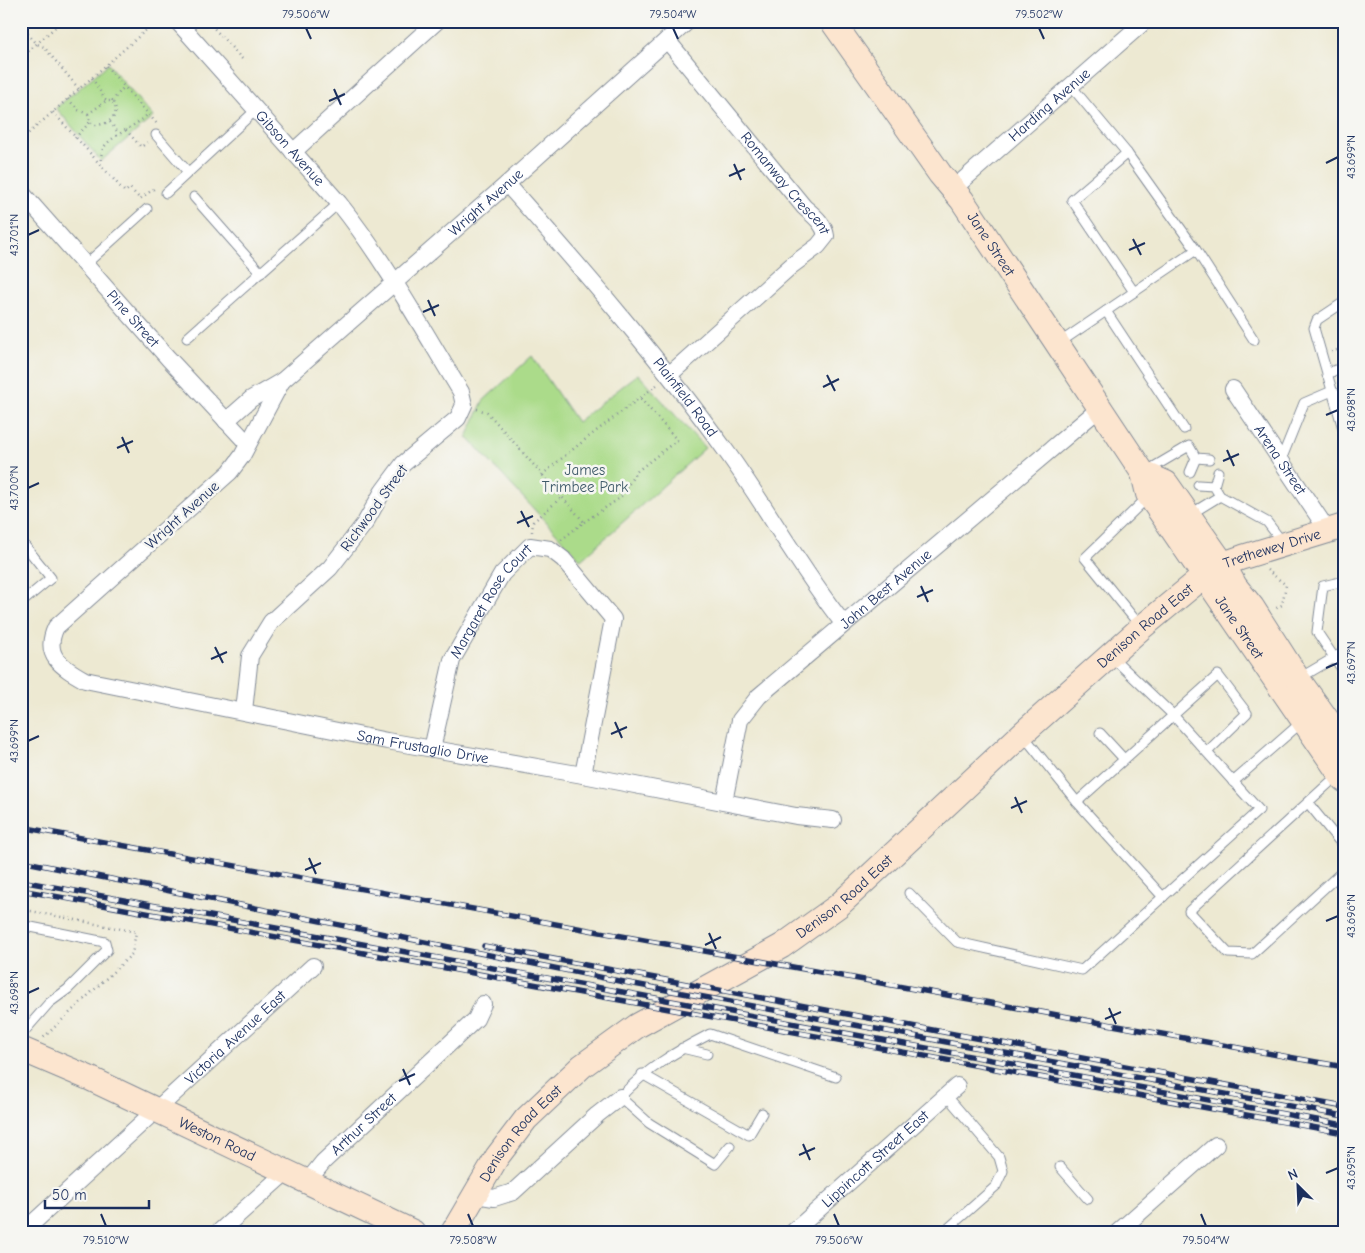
<svg xmlns="http://www.w3.org/2000/svg" width="1365" height="1253" viewBox="0 0 1365 1253" font-family="'Comic Neue',sans-serif">
	<style>
		.green { fill: #abdb8a; stroke: #638574 }
		.lines { fill: none; stroke-linecap: round; stroke-linejoin: round }
		.lane-casing { stroke: #848c98; stroke-width: 11 }
		.street-casing { stroke: #848c98; stroke-width: 18 }
		.secondary-casing { stroke: #848c98; stroke-width: 26 }
		.path { stroke: #848c98; stroke-width: 2.5; stroke-dasharray: 1 4; stroke-linecap: butt }
		.lane { stroke: #fff; stroke-width: 9 }
		.street { stroke: #fff; stroke-width: 16 }
		.secondary { stroke: #fce5cf; stroke-width: 24 }
		.rail-casing { stroke: #1b2f5e; stroke-width: 5.5 }
		.rail { stroke: #f6f6f2; stroke-width: 4; stroke-dasharray: 11; stroke-linecap: butt }
		.ticks { fill: none; stroke: #1b2f5e; stroke-width: 2 }
		.labels { text-anchor: middle; dominant-baseline: central; stroke-width: 5; stroke-linejoin: round; paint-order: stroke }
		.street-label { font-size: 15px; fill: #1b2f5e; stroke: #f6f6f2 }
		.park-label { font-size: 15px; fill: #3f5a69; stroke: #f6f6f2 }
		.neatline { fill: none; stroke: #1b2f5e; stroke-width: 2 }
		.ticks-label { font-size: 12px; text-anchor: middle; fill: #1b2f5e }
	</style>
	<rect width="100%" height="100%" fill="#f6f6f2"/>
	<filter id="ink" filterUnits="userSpaceOnUse"><feTurbulence type="fractalNoise" baseFrequency=".02" numOctaves="2"/><feDisplacementMap in="SourceGraphic" scale="10" xChannelSelector="R" yChannelSelector="G"/><feConvolveMatrix kernelMatrix="1 2 1 2 8 2 1 2 1" color-interpolation-filters="sRGB"/></filter>
	<filter id="wash" filterUnits="userSpaceOnUse"><feTurbulence type="fractalNoise" baseFrequency=".0096" numOctaves="4" result="noise"/><feDisplacementMap in="SourceGraphic" scale="20" xChannelSelector="R" yChannelSelector="G"/><feGaussianBlur stdDeviation="1.12" result="paint"/><feColorMatrix in="noise" values="0 0 0 0 0 0 0 0 0 0 0 0 0 0 0 0 0 1.4 0 .05"/><feComposite in="paint" operator="in"/></filter>
	<g filter="url(#wash)">
		<rect width="100%" height="100%" fill="#ede9d2"/>
		<!-- green -->
		<g class="green">
			<path d="M 108,64 L 153,117 L 101,161 L 56,108 Z"/>
			<path d="M 532,356 L 577,422 L 638,374 L 705,448 L 581,560 L 467,437 L 483,401 Z"/>
		</g>
	</g>
	<g filter="url(#ink)">
		<g class="lines">
			<!-- lane casing -->
			<g class="lane-casing">
				<g id="lane">
					<path d="M 156,135 L 188,172"/>
					<path d="M 1127,153 L 1196,250 L 1134,292"/>
					<path d="M 166,193 L 256,110"/>
					<path d="M 194,197 L 261,273"/>
					<path d="M 1196,250 L 1254,340"/>
					<path d="M 86,264 L 147,209"/>
					<path d="M 1341,304 L 1317,320 L 1314,328 L 1344,432"/>
					<path d="M 1106,311 L 1184,429"/>
					<path d="M 187,338 L 339,203"/>
					<path d="M 1059,343 L 1134,292 L 1072,200 L 1127,153 L 1071,86"/>
					<path d="M 1327,375 L 1335,370 L 1344,370"/>
					<path d="M 1196,458 L 1209,459"/>
					<path d="M 1281,460 L 1304,403 L 1332,391 L 1344,399"/>
					<path d="M 1145,472 L 1189,446 L 1196,458 L 1190,472"/>
					<path d="M 1198,485 L 1214,486 L 1220,496 L 1267,522 L 1283,543"/>
					<path d="M 1214,486 L 1218,472"/>
					<path d="M 1189,515 L 1220,496"/>
					<path d="M 21,541 L 51,578 L 21,603"/>
					<path d="M 1344,581 L 1323,586 L 1317,632 L 1344,672"/>
					<path d="M 1141,627 L 1085,558 L 1148,497"/>
					<path d="M 1298,679 L 1344,652"/>
					<path d="M 1100,733 L 1124,759"/>
					<path d="M 1023,735 L 1077,802 L 1163,897"/>
					<path d="M 1339,774 L 1189,911 L 1228,953 L 1252,954 L 1344,870"/>
					<path d="M 1233,782 L 1303,721"/>
					<path d="M 1077,802 L 1218,675 L 1247,713 L 1207,752"/>
					<path d="M 1308,803 L 1344,847"/>
					<path d="M 909,893 L 957,942 L 1082,970 L 1259,810 L 1173,715 L 1111,656"/>
					<path d="M 21,925 L 105,942 L 107,950 L 68,989 L 49,1003 L 21,1035"/>
					<path d="M 682,1048 L 707,1054"/>
					<path d="M 642,1074 L 749,1135 L 762,1113"/>
					<path d="M 730,1146 L 715,1164 L 649,1123 L 620,1097 C 648,1068 673,1053 710,1034 L 836,1077"/>
					<path d="M 1060,1167 L 1088,1199"/>
					<path d="M 944,1232 L 996,1186 L 1003,1171 L 999,1157 L 946,1095"/>
				</g>
			</g>
			<!-- street casing -->
			<g class="street-casing">
				<g id="street">
					<path id="s1" d="M 177,21 L 339,203 C 386,262 422,328 461,392 L 464,405 L 458,418 L 403,464 L 383,491 L 365,523 L 330,568 L 271,622 L 250,656 L 244,711"/>
					<path id="s2" d="M 667,40 L 804,207 C 813,215 824,223 826,236 L 818,246 L 791,266 L 669,375"/>
					<path d="M 293,152 L 437,21"/>
					<path id="s3" d="M 507,184 C 584,271 659,358 726,451 C 767,507 800,569 843,623"/>
					<path id="s4" d="M 953,189 L 1145,21"/>
					<path id="s5" d="M 21,192 L 168,358 L 248,444"/>
					<path id="s6" d="M 282,381 L 242,456 L 230,472 L 56,627 C 42,656 62,667 85,680 L 387,741 L 583,775 L 796,816 L 833,820"/>
					<path id="s7" d="M 1233,389 L 1328,531"/>
					<path id="s8" d="M 226,421 L 251,399 L 282,381 L 507,184 L 688,21"/>
					<path id="s9" d="M 432,749 L 452,660 L 502,574 L 530,546 L 550,549 L 563,559 L 613,619 L 583,775"/>
					<path id="s10" d="M 724,802 L 740,720 L 759,696 L 1100,408"/>
					<path id="s11" d="M 307,1182 L 323,1162 L 476,1019 L 483,1004"/>
					<path d="M 476,1195 L 494,1198 L 513,1192 L 597,1115 L 620,1097"/>
					<path id="s12" d="M 23,1232 L 313,966"/>
					<path d="M 219,1232 L 286,1172"/>
					<path id="s13" d="M 793,1232 L 957,1086"/>
					<path d="M 1118,1232 L 1216,1145"/>
				</g>
			</g>
			<!-- secondary casing -->
			<g class="secondary-casing">
				<g id="secondary">
					<path id="s14" d="M 832,21 L 940,174 L 962,200 L 1143,473 L 1148,494 L 1344,780"/>
					<path d="M 1143,473 L 1166,483 L 1223,564 L 1235,586 L 1252,607 L 1298,679 L 1344,743"/>
					<path id="s15" d="M 21,1049 L 89,1078 L 413,1232"/>
					<path id="s16" d="M 453,1232 L 497,1157 L 526,1119 L 582,1066 L 637,1026 L 782,946 L 838,906 L 1022,734 L 1141,628 L 1204,576 L 1223,564 L 1243,557 L 1344,526"/>
				</g>
			</g>
			<!-- path -->
			<g class="path">
				<path d="M 216,21 L 212,26 L 244,61"/>
				<path d="M 21,26 L 37,44 L 44,47 L 79,89"/>
				<path d="M 21,58 L 62,21"/>
				<path d="M 106,66 L 158,125"/>
				<path d="M 92,78 L 106,101"/>
				<path d="M 68,99 L 78,110 L 88,114 L 90,122 L 95,125 C 110,125 122,114 112,101 L 106,101 L 88,114"/>
				<path d="M 112,101 L 124,87"/>
				<path d="M 53,112 L 125,192 L 130,188 L 140,199 L 155,188"/>
				<path d="M 110,122 L 119,134"/>
				<path d="M 126,130 L 141,147 L 148,142"/>
				<path d="M 75,138 L 90,122"/>
				<path d="M 21,140 L 153,24"/>
				<path d="M 100,165 C 101,160 101,153 103,149 C 108,137 137,126 148,114"/>
				<path d="M 1331,351 L 1344,349"/>
				<path d="M 477,409 L 487,412 L 584,522 L 561,540"/>
				<path d="M 542,475 C 579,443 619,414 658,384"/>
				<path d="M 584,522 L 620,498 L 636,472 L 677,440 L 640,398"/>
				<path d="M 532,532 L 533,522 L 562,497"/>
				<path d="M 1267,570 L 1286,585 L 1282,605 L 1275,609"/>
				<path d="M 21,909 L 136,932 L 132,954 L 42,1039"/>
			</g>
			<!-- lane -->
			<use href="#lane" class="lane"/>
			<!-- street -->
			<use href="#street" class="street"/>
			<!-- secondary -->
			<use href="#secondary" class="secondary"/>
			<!-- rail casing -->
			<g class="rail-casing">
				<g id="rail">
					<path d="M 21,827 L 1344,1067"/>
					<path d="M 21,861 L 634,984 L 1344,1116"/>
					<path d="M 21,881 L 1344,1125"/>
					<path d="M 21,890 L 1344,1133"/>
					<path d="M 484,946 L 1344,1107"/>
				</g>
			</g>
			<!-- rail -->
			<use href="#rail" class="rail"/>
		</g>
	</g>
	<!-- ticks -->
	<path class="ticks" d="M 306,28 L 311,39M 673,28 L 678,39M 1039,28 L 1044,39M 334,89 L 341,105M 329,101 L 345,94M 1326,163 L 1338,157M 734,164 L 741,180M 729,176 L 745,169M 28,235 L 39,230M 1133,239 L 1141,255M 1129,250 L 1145,243M 428,300 L 435,316M 423,312 L 439,305M 827,375 L 835,391M 823,387 L 839,379M 1326,415 L 1338,410M 122,437 L 129,453M 117,448 L 133,441M 1227,450 L 1234,466M 1223,461 L 1239,454M 28,488 L 39,483M 521,511 L 529,527M 517,523 L 533,516M 921,586 L 928,602M 917,597 L 933,590M 215,647 L 223,663M 211,659 L 227,652M 1326,668 L 1338,663M 615,722 L 622,738M 611,734 L 627,727M 28,741 L 39,736M 1015,797 L 1022,813M 1011,808 L 1027,801M 309,858 L 316,874M 305,870 L 321,863M 1326,921 L 1338,916M 709,933 L 716,949M 705,945 L 721,937M 28,993 L 39,988M 1109,1008 L 1116,1024M 1105,1019 L 1121,1012M 403,1069 L 410,1085M 399,1081 L 415,1074M 803,1144 L 810,1160M 799,1155 L 815,1148M 1326,1173 L 1338,1168M 101,1214 L 106,1226M 468,1214 L 473,1226M 834,1214 L 839,1226M 1201,1214 L 1206,1226"/>
	<g class="labels">
		<!-- street labels -->
		<g class="street-label">
			<text stroke="none"><textPath href="#s4" startOffset="128">Harding Avenue</textPath></text>
			<text stroke="none"><textPath href="#s1" startOffset="170">Gibson Avenue</textPath></text>
			<text stroke="none"><textPath href="#s2" startOffset="186">Romanway Crescent</textPath></text>
			<text stroke="none"><textPath href="#s8" startOffset="340">Wright Avenue</textPath></text>
			<text stroke="none"><textPath href="#s14" startOffset="274">Jane Street</textPath></text>
			<text stroke="none"><textPath href="#s5" startOffset="169">Pine Street</textPath></text>
			<text stroke="none"><textPath href="#s3" startOffset="278">Plainfield Road</textPath></text>
			<text stroke="none"><textPath href="#s7" startOffset="85">Arena Street</textPath></text>
			<text transform="translate(374 508) rotate(-54)">Richwood Street</text>
			<text transform="translate(182 515) rotate(-42)">Wright Avenue</text>
			<text stroke="none"><textPath href="#s16" startOffset="1081">Trethewey Drive</textPath></text>
			<text stroke="none"><textPath href="#s10" startOffset="280">John Best Avenue</textPath></text>
			<text stroke="none"><textPath href="#s9" startOffset="162">Margaret Rose Court</textPath></text>
			<text stroke="none"><textPath href="#s16" startOffset="930">Denison Road East</textPath></text>
			<text stroke="none"><textPath href="#s14" startOffset="732">Jane Street</textPath></text>
			<text stroke="none"><textPath href="#s6" startOffset="752">Sam Frustaglio Drive</textPath></text>
			<text stroke="none"><textPath href="#s16" startOffset="525">Denison Road East</textPath></text>
			<text stroke="none"><textPath href="#s12" startOffset="288">Victoria Avenue East</textPath></text>
			<text stroke="none"><textPath href="#s11" startOffset="81">Arthur Street</textPath></text>
			<text stroke="none"><textPath href="#s16" startOffset="120">Denison Road East</textPath></text>
			<text stroke="none"><textPath href="#s15" startOffset="216">Weston Road</textPath></text>
			<text stroke="none"><textPath href="#s13" startOffset="110">Lippincott Street East</textPath></text>
		</g>
		<!-- park labels -->
		<g class="park-label">
			<text x="585" y="470">James<tspan x="585" dy="17">Trimbee Park</tspan></text>
		</g>
	</g>
	<!-- margin -->
	<rect width="1365" height="1253" fill="none" stroke="#f6f6f2" stroke-width="55"/>
	<!-- north arrow -->
	<g transform="translate(1298 1186) rotate(336)" stroke="#f6f6f2" stroke-width="4" paint-order="stroke">
	<path d="M0-4L9 19L0 12L-9 19Z" fill="#1b2f5e"/>
	<text y="-8" font-size="14" font-weight="bold" text-anchor="middle" fill="#1b2f5e">N</text>
	</g>
	<!-- scale -->
	<path d="M45 1200v8h104v-8" fill="none" stroke="#1b2f5e" stroke-width="2.5"/>
	<text x="52" y="1200" font-size="15" fill="#1b2f5e" stroke="#f6f6f2" stroke-width="4" paint-order="stroke">50 m</text>
	<rect x="28" y="28" width="1310" height="1198" class="neatline"/>
	<g class="ticks-label">
		<text x="306" y="18">79.506°W</text>
		<text x="673" y="18">79.504°W</text>
		<text x="1039" y="18">79.502°W</text>
		<text transform="translate(1351 157) rotate(-90)" y="4">43.699°N</text>
		<text transform="translate(14 235) rotate(-90)" y="4">43.701°N</text>
		<text transform="translate(1351 410) rotate(-90)" y="4">43.698°N</text>
		<text transform="translate(14 488) rotate(-90)" y="4">43.700°N</text>
		<text transform="translate(1351 663) rotate(-90)" y="4">43.697°N</text>
		<text transform="translate(14 741) rotate(-90)" y="4">43.699°N</text>
		<text transform="translate(1351 916) rotate(-90)" y="4">43.696°N</text>
		<text transform="translate(14 993) rotate(-90)" y="4">43.698°N</text>
		<text transform="translate(1351 1168) rotate(-90)" y="4">43.695°N</text>
		<text x="106" y="1244">79.510°W</text>
		<text x="473" y="1244">79.508°W</text>
		<text x="839" y="1244">79.506°W</text>
		<text x="1206" y="1244">79.504°W</text>
	</g>
</svg>
